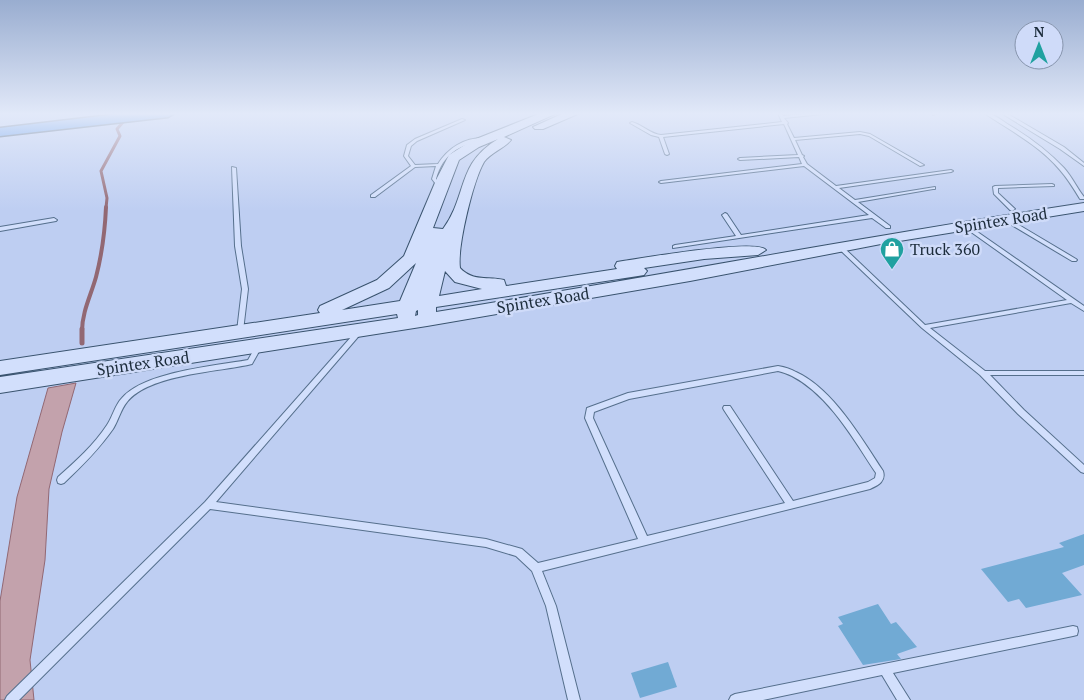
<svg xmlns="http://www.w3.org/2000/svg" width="1084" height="700" viewBox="0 0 1084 700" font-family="'PT Serif',serif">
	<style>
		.water { fill: #c3a2ac; stroke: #926873 }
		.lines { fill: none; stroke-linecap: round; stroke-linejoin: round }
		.stream-far2 { stroke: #926873; stroke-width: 3 }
		.stream-far1 { stroke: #926873; stroke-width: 4 }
		.stream { stroke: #926873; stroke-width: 5 }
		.building { fill: #71aad4 }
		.service-casing { stroke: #556f8c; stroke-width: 2 }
		.secondary-casing { stroke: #39536e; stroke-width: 2 }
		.motorway-casing { stroke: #2a4359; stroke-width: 3 }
		.service { fill: #d2dffc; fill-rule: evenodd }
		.secondary { fill: #d2dffc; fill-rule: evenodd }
		.motorway { fill: #468dea; fill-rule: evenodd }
		.labels { text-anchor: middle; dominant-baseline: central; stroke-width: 5; stroke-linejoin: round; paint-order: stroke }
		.street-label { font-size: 16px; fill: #1b2b3a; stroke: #cfdbf9 }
		.poi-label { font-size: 16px; fill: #1b2b3a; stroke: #cfdbf9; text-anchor: start }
	</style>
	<rect width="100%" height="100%" fill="#becef2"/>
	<!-- water -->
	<path class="water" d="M 76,383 L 62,432 L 49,489 L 45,560 L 30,660 L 34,700 L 0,700 L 0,601 L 17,497 L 48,388 Z"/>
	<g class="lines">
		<!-- stream-far2 -->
		<path class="stream-far2" d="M 106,208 L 107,198 L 101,171 L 120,136 L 117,129 L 124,121"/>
		<!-- stream-far1 -->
		<path class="stream-far1" d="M 82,331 C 82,312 91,295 96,277 C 102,254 105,230 106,207"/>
		<!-- stream -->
		<path class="stream" d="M 82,329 L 82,343"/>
	</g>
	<!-- building -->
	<g class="building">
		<path d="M 1084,534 L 1084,565 L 1062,573 L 1082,595 L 1026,608 L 1019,599 L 1008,602 L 981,569 L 1064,547 L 1059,543 Z"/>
		<path d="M 878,604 L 891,624 L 896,622 L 917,647 L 897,654 L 901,659 L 863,665 L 838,626 L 843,624 L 838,617 Z"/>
		<path d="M 668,662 L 677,687 L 640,698 L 631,673 Z"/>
	</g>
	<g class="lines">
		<!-- service casing -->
		<g class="service-casing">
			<g id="service">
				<path d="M 778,113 L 782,113 L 783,116 L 812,113 L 832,113 L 784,118 L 788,123 L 787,124 L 794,138 L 860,132 L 870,134 L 924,165 L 920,166 L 869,136 L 860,134 L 795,140 L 802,155 L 804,156 L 803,157 L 807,164 L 836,186 L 951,170 L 953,171 L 951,172 L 839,188 L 855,200 L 935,187 L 935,189 L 933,189 L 858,202 L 890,226 L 890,228 L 886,228 L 872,218 L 673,248 L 673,246 L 675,245 L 736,236 L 722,215 L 725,213 L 727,214 L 741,235 L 869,215 L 804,166 L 661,183 L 659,182 L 661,181 L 802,164 L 799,157 L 740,160 L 738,159 L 740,158 L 798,155 L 784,124 L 663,137 L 669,154 L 667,155 L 665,154 L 659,137 L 651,135 L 630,123 L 632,122 C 643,125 650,134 661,135 L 782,122 Z"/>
				<path d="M 931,113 L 937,113 L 933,115 Z"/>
				<path d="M 984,113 C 993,113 1001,120 1009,125 C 1029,137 1048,151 1064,168 C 1072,177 1077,188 1084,197 L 1084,199 L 1080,199 C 1074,189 1068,179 1060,170 C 1039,145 1011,131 984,113 Z"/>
				<path d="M 1001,113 L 1006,113 L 1064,147 L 1084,163 L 1084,166 L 1060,149 Z"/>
				<path d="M 462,119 L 465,120 L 417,141 L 411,146 L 408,156 L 415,165 L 438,164 C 448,148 464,138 483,138 L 483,140 C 459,145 443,154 436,179 L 442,186 L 442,187 L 438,187 L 432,179 L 436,166 L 415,167 L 375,197 L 371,197 L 371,195 L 411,166 L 404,156 L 407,145 L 415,139 Z"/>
				<path d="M 232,167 L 236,168 L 241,246 L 248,289 L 243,331 L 240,333 L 237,331 L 242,289 L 235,246 Z"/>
				<path d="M 1052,184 L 1054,185 L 1054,186 L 998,188 L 998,193 L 1015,209 L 1012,211 L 1010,210 L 994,194 L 993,187 L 995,186 Z"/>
				<path d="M 54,218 L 57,220 L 56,221 L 0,231 L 0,227 Z"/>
				<path d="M 1007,218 L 1076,259 L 1077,260 L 1076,261 L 1072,261 L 1005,221 L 1005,219 Z"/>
				<path d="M 966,224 L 1084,306 L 1084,311 L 1071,303 L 930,328 L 985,371 L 1084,371 L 1084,375 L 990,375 L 1024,410 L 1084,465 L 1084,473 L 1081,472 L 1018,414 L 980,375 L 922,328 L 837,247 L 838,246 L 842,246 L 925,325 L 1067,300 L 964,227 L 963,226 Z"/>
				<path d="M 359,328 L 363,328 L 364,330 L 216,502 L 486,539 L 522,549 L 538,563 L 638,539 L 585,418 L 587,408 L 628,393 L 778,366 C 784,367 791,369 796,372 C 833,389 861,438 883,471 C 886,481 879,485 870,489 L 542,571 L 556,606 L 580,700 L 568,700 L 546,606 L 532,571 L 516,556 L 486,547 L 210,509 L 19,700 L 5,700 L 7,696 L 205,502 ZM 778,371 C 783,372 788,374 792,376 C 829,395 854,440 876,473 L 875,478 L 868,482 L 793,501 L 730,406 L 724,406 L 723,408 L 724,410 L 785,503 L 647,536 L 593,418 L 594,412 L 629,399 Z"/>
				<path d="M 257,344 L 259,344 L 262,346 L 252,364 C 219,372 149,374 127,402 C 121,409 118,421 113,429 C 99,449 82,466 64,483 L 61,484 L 58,483 L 57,480 L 58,477 C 76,461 94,445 107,425 C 113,416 115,405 122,398 C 144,372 214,366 248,360 Z"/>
				<path d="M 1073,626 L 1077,627 L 1078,631 L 1077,635 L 1073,636 L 893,673 L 910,700 L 897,700 L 882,675 L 763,700 L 729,700 L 731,696 L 735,694 Z"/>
			</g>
		</g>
		<!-- secondary casing -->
		<g class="secondary-casing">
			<g id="secondary">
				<path d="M 541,113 L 557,113 L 504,137 L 511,140 C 504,149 491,152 484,162 C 473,181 457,247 460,268 C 473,282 488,276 504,280 L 506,286 L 617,269 L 615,266 L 617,262 L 623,261 C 643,258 758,238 766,250 L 758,255 L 704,259 L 644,268 L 647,271 L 644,275 L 638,276 L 436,307 L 436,312 C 652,277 868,236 1084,203 L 1084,211 L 881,244 L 690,281 L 427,326 L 0,393 L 0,377 L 398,318 L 397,314 L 0,375 L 0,361 L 320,313 L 318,310 L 320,306 L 377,280 L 404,256 L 437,178 L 449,155 L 471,141 ZM 498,139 C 456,164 468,195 443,229 L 433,228 L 459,160 L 479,147 ZM 416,263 L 400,301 L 342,310 L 389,288 ZM 445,271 L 455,282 L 482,289 L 439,296 ZM 418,310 L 418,315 L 415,316 L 416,311 Z"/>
				<path d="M 564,113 L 580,113 L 543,129 L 535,129 L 533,127 Z"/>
			</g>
		</g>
		<!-- motorway casing -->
		<g class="motorway-casing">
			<path id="motorway" d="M 127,113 L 175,113 L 168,117 L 0,136 L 0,128 Z"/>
		</g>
		<!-- service -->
		<use href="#service" class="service"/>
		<!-- secondary -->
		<use href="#secondary" class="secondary"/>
		<!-- motorway -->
		<use href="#motorway" class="motorway"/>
	</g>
	<!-- sky -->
	<linearGradient id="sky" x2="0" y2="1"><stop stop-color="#99add0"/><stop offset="0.54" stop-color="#e2e9f9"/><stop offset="1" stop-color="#e2e9f9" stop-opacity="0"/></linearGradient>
	<rect width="1084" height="211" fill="url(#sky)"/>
	<!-- icons -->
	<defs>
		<g id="shop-pin" transform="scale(1.25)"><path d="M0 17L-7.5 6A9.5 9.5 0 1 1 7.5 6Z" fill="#20a1a0" stroke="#cfdbf9"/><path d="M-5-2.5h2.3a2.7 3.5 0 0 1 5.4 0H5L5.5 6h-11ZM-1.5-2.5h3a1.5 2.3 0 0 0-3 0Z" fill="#fff"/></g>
	</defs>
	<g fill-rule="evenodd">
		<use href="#shop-pin" x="892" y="249"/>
	</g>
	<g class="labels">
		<!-- street labels -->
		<g class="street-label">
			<text transform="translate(1001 220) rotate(-9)">Spintex Road</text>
			<text transform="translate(543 300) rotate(-9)">Spintex Road</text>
			<text transform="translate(143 363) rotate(-8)">Spintex Road</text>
		</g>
		<!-- poi labels -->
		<g class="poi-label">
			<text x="910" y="249">Truck 360</text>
		</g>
	</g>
	<!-- north arrow -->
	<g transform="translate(1039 45)"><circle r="24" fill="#cfdbf9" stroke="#8795ad"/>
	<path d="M0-4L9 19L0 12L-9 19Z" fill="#20a1a0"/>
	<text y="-8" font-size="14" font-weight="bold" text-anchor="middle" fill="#1b2b3a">N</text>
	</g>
</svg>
